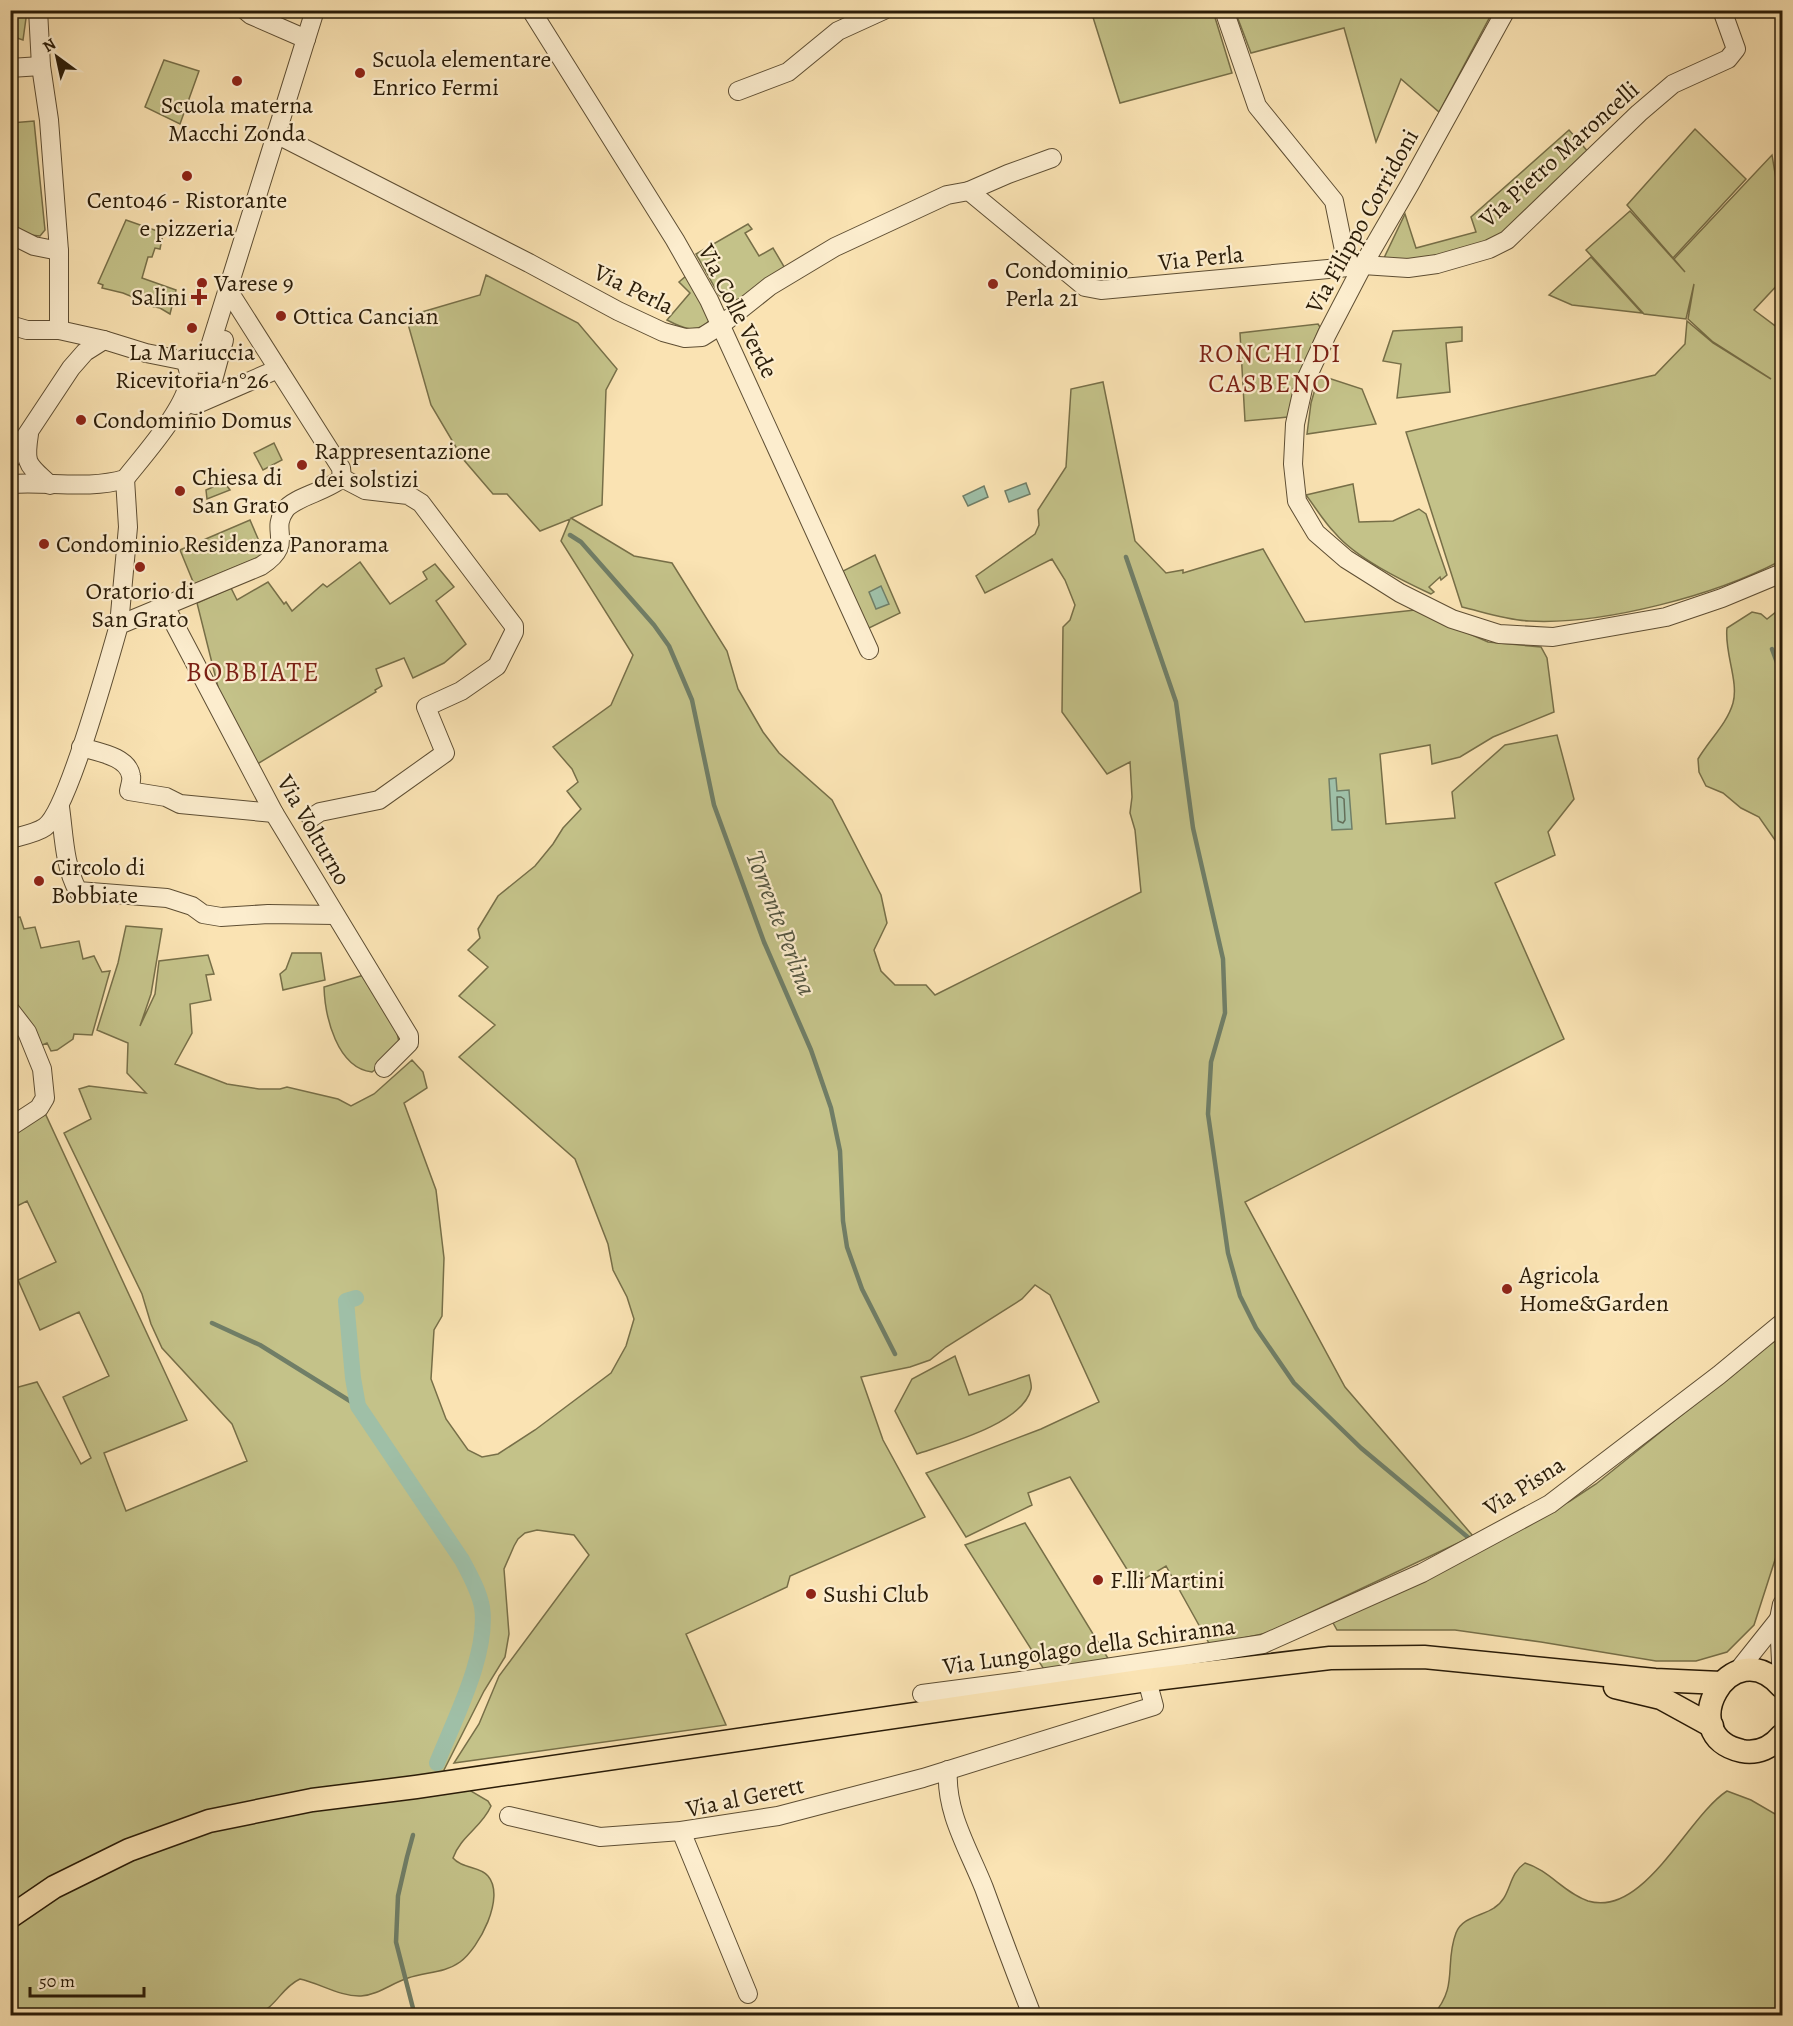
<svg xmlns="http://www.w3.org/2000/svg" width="1793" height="2026" viewBox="0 0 1793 2026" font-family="Alegreya,serif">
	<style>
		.green { fill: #c4c289; stroke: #776f48; stroke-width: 1.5 }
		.water { fill: #9fbfa7; stroke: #707e67; stroke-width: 1.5 }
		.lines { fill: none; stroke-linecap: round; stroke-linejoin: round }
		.shore { stroke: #646e58; stroke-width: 1.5 }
		.stream { stroke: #707e67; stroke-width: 4.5 }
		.canal { stroke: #9fbfa7; stroke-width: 16 }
		.minor-casing { stroke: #5e4e33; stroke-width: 20 }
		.major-casing { stroke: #2a1c08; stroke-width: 25 }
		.minor { stroke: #fcedce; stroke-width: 18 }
		.major { stroke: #fae3b3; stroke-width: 22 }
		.poi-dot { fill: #8f2418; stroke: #fcedce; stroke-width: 2 }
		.labels { text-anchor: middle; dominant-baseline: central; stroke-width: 4.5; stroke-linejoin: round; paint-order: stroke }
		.poi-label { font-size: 24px; fill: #2a1c08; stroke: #fcedce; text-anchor: start }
		.street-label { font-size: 24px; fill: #2a1c08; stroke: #fcedce }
		.neighbourhood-label { font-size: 26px; letter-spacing: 1.5px; fill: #7a1f14; stroke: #fcedce }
		.water-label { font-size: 26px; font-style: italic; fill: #535540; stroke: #fcedce }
		.quarter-label { font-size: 27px; letter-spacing: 1.5px; fill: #7a1f14; stroke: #fcedce }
	</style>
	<rect width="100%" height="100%" fill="#fae3b3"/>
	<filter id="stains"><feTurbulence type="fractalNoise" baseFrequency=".00333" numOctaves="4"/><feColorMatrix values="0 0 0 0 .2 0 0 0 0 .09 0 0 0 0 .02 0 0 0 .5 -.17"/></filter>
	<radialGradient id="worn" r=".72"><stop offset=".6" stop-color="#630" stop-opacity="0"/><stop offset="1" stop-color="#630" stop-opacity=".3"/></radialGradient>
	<!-- green -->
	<g class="green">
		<path d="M 11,10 L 27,11 L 23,40 L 11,36 Z"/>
		<path d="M 1091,11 L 1213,11 L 1232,73 L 1120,103 Z"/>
		<path d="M 1235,11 L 1493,11 L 1439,112 L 1401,79 L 1376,142 L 1344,28 L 1251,53 Z"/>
		<path d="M 164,60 L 199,71 L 180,124 L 145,107 Z"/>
		<path d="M 34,121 L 45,230 L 40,236 L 30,235 L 11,224 L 10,170 L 15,169 L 11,123 Z"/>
		<path d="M 1695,129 L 1746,179 L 1673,258 L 1627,205 Z"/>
		<path d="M 1569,130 L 1590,154 L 1502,240 L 1442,260 L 1383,260 L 1405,214 L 1416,248 L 1476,232 L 1471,217 Z"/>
		<path d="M 1772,155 L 1778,191 L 1782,191 L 1782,280 L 1754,310 L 1782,331 L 1782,380 L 1775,382 L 1782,382 L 1782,560 C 1716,595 1604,625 1529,621 C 1507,620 1483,612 1462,607 L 1406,432 L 1655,375 L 1685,344 L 1687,321 L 1713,343 L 1771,379 L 1713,342 L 1688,319 L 1694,284 L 1686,319 L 1644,314 L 1586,250 L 1630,211 L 1685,272 L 1674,259 Z"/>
		<path d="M 126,220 L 163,233 L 160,249 L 155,248 L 152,257 L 148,257 L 142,278 L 176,290 L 170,314 L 160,308 L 146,305 L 145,302 L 123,293 L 102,288 L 103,285 L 98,283 Z"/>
		<path d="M 748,224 L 752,229 L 745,233 L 759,256 L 773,248 L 786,270 L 743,298 L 727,302 L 719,295 L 696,254 Z"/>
		<path d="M 1591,257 L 1642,313 L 1572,305 L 1549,295 Z"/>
		<path d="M 486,275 L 578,323 L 617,369 L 606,390 L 602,505 L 571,518 L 634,556 L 672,563 L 727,651 L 738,689 L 763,732 L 779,753 L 832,800 L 881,895 L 887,923 L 874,950 L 881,971 L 895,985 L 926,985 L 935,995 L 1141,892 L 1135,830 L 1130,813 L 1132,797 L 1130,762 L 1107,774 L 1062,712 L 1063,627 L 1070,620 L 1075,605 L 1065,580 L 1052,559 L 985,593 L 976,576 L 1035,534 L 1039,525 L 1038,510 L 1066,467 L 1071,389 L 1103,382 L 1135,541 L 1166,573 L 1183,570 L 1183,573 L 1263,549 L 1305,622 L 1415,610 L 1488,642 L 1541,647 L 1547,658 L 1554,712 L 1493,737 L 1460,757 L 1432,764 L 1430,745 L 1380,754 L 1386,824 L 1455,818 L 1452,792 L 1505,745 L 1557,735 L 1574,799 L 1548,832 L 1555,855 L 1495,883 L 1564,1039 L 1245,1202 L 1345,1387 L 1473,1536 L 1267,1633 L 1210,1645 L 1166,1566 L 1136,1584 L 1070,1477 L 1028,1493 L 1032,1505 L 966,1537 L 926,1473 L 1041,1429 L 1099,1402 L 1050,1295 L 1035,1285 L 1022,1299 L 946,1347 L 930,1360 L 910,1367 L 861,1377 L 883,1440 L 925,1517 L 790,1576 L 787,1587 L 686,1634 L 726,1725 L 454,1763 L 479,1724 L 499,1676 L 589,1555 L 574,1535 L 537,1530 L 525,1533 L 518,1539 L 514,1546 L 504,1569 L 509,1634 L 505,1657 L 484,1691 L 444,1770 L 469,1790 L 488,1801 L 491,1806 C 482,1827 460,1837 453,1858 C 462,1869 480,1866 488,1876 C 506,1897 479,1948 460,1962 C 445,1973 425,1972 408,1978 C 392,1983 378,1995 361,1996 C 341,1997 319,1983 300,1979 C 282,1987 277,2006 257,2015 L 11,2015 L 11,1389 L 37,1382 L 81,1464 L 91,1458 L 63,1397 L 109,1376 L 79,1312 L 40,1330 L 18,1280 L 56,1262 L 27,1201 L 11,1209 L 11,1135 L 44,1111 L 187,1420 L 104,1453 L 126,1511 L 247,1461 L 232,1424 L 162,1348 L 151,1324 L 142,1294 L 64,1133 L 91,1119 L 79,1089 L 89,1086 L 146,1093 L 127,1073 L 128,1043 L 97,1030 L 118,963 L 126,926 L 162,929 L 151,994 L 140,1026 L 155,994 L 159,961 L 208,955 L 214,974 L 206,975 L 211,1000 L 190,1004 L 192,1033 L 175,1064 L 227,1084 L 259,1089 L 280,1089 L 287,1087 L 338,1099 L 351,1106 L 374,1094 L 412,1060 L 423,1072 L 427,1088 L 404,1103 L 436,1190 L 444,1258 L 442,1316 L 434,1330 L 431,1379 L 446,1419 L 468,1450 L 482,1457 L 498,1454 L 535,1430 L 611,1373 L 626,1346 L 634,1319 L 627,1297 L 613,1270 L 608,1244 L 575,1159 L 459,1057 L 495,1025 L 459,996 L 488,967 L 468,950 L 480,938 L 478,929 L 498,896 L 535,866 L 553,844 L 563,828 L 581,809 L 567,791 L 578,782 L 572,769 L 553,747 L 611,705 L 633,655 L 561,541 L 570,519 L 540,531 L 507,494 L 493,494 L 463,459 L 431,405 L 408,324 L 422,312 L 480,295 Z"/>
		<path d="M 686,276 L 710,320 C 697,335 682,328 667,320 L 690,293 L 679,282 Z"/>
		<path d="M 1318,324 L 1320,327 L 1295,386 L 1288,417 L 1245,421 L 1240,333 Z"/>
		<path d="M 1462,327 L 1462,341 L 1446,343 L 1450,392 L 1397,398 L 1401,364 L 1383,361 L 1393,331 Z"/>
		<path d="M 1319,375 L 1362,389 L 1376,424 L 1307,434 L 1311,403 Z"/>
		<path d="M 274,443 L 282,460 L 263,470 L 254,453 Z"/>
		<path d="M 224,482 L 230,490 L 207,499 L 206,490 Z"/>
		<path d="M 1353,484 L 1359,522 L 1393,521 L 1419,509 L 1426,514 L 1447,575 L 1441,580 L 1440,577 L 1429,587 L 1434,592 L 1431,594 C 1401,580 1356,558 1335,533 C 1324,522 1316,508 1306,495 Z"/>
		<path d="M 250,520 L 265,555 L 194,584 L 180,550 Z"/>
		<path d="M 875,555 L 900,613 L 867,629 L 843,571 Z"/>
		<path d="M 360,562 L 390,604 L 427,579 L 423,572 L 435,564 L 454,587 L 436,601 L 466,644 L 444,663 L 413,678 L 404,658 L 376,669 L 382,686 L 375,690 L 376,692 L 254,766 L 224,711 L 197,603 L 231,588 L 237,600 L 268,582 L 284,604 L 286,602 L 292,611 L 323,584 L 327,587 Z"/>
		<path d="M 1782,607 L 1782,850 L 1759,817 L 1741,808 L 1723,793 L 1706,786 L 1699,772 L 1698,759 C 1709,740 1727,724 1733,703 C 1739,681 1724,652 1727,628 L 1752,612 L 1761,614 L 1767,619 Z"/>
		<path d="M 20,917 L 24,929 L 35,927 L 41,948 L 79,941 L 83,959 L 94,956 L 102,972 L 110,971 L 92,1035 L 74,1034 L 73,1039 L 57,1050 L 51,1051 L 47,1043 L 40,1046 L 11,998 L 11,918 Z"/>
		<path d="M 292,953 L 321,953 L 325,980 L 283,990 L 280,974 L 286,969 Z"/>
		<path d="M 364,975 L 394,1019 L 399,1042 L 389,1059 L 372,1072 C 337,1068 325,1017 324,987 Z"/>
		<path d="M 1782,1336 L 1782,1538 L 1754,1625 L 1727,1652 L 1696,1661 L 1656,1661 L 1541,1642 L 1455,1630 L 1337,1630 L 1332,1621 L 1346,1616 L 1570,1501 L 1596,1484 L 1776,1339 Z"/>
		<path d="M 955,1356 L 969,1395 L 1029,1375 C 1030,1379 1032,1386 1031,1389 C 1023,1424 946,1444 917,1454 L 895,1411 L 912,1379 Z"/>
		<path d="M 1025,1523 L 1109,1660 L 1045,1671 L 965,1545 Z"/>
		<path d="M 1727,1791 L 1751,1800 L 1782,1818 L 1782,2015 L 1433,2015 C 1459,1986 1444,1964 1456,1933 C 1462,1917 1482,1916 1494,1908 C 1512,1897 1507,1875 1525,1863 C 1549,1870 1564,1893 1588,1901 C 1644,1918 1687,1817 1727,1791 Z"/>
	</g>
	<!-- water -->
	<g class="water">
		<path d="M 1026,483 L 1030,494 L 1009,502 L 1005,491 Z"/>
		<path d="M 984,486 L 988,497 L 968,506 L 963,496 Z"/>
		<path d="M 881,586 L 889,604 L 876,609 L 869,592 Z"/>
		<path d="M 1336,778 L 1337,791 L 1349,790 L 1352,829 L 1332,830 L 1329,779 Z"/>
	</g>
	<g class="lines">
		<!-- shore -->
		<path class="shore" d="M 1337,797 L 1341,797 L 1344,799 L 1345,820 L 1343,823 L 1338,821 Z"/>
		<!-- stream -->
		<g class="stream">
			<path d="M 570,535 L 581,542 L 654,625 L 669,646 L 692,700 L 714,805 L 764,942 L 811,1050 L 831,1108 L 840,1151 L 843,1221 L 847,1247 L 862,1289 L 895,1354"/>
			<path d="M 1126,557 L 1176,702 L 1193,828 L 1223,959 L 1225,1013 L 1211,1062 L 1208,1114 L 1228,1253 L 1240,1296 L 1256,1328 L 1294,1383 L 1361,1448 L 1470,1539"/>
			<path d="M 1772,649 L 1782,676"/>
			<path d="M 212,1323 L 260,1345 L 358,1406"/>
			<path d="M 413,1835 L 407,1857 L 398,1896 L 396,1942 L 415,2016"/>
		</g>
		<!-- canal -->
		<path class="canal" d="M 356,1298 L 346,1301 L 353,1378 L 358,1406 L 462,1560 C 470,1575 479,1591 482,1607 C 489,1654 454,1720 437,1763"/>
		<!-- minor casing -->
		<g class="minor-casing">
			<g id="minor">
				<path d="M 38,10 L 41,66 L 49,120 L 59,251 L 59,330"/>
				<path d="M 245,10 L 251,15 L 306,39"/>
				<path d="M 531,10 L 675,240 L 709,300 L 869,650"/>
				<path d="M 1224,10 L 1257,106 L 1334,201 L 1345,255 L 1363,265"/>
				<path d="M 1506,10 L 1410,184 L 1363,265 L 1327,334 L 1304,384 L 1295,424 L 1293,464 L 1297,501 L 1316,533 L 1346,559 L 1400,593 L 1452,619 L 1499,634 L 1553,637 L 1666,617 L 1722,598 L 1782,573"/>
				<path d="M 10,68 L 41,66"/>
				<path d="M 738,91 L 788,72 L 838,31 L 884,10"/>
				<path d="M 276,134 L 529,263 L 618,311 L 663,332 L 685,338 L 702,337 L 721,325 L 770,286 L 835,247 L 947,195 L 969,191 L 1085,287 L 1101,290 L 1339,268 L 1363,265 L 1408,268 L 1437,264 L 1489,249 L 1507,240 L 1639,113 L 1673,84 L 1728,59 L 1736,49 L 1722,10"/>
				<path d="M 969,191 L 1008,174 L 1052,158"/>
				<path d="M 10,234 L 34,246 L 59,251"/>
				<path d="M 228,290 L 341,468 L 342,478"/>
				<path d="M 10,325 L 27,330 L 59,330 L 104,340 L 146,353 L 201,364 L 207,356 L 315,10"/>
				<path d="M 195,405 L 278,369"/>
				<path d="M 180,410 L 212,384 L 224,340"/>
				<path d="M 29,434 C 24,466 28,464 50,485"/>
				<path d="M 10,460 L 71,368 L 85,352 L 104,340"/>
				<path d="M 10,484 C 48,481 88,490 125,479 C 143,456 190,404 189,376 C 189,371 187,366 186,362"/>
				<path d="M 165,606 L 274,813 L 409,1036 L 409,1043 L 384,1068"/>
				<path d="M 119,625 L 128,527 L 125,479"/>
				<path d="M 81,747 C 97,752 128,756 131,776 C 132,780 130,786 129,791 L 166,797 L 180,804 L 274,813"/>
				<path d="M 60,807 C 64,835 64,866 78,891 L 167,898 L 192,906 L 203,914 L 221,917 L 268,914 L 335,915"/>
				<path d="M 311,818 L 320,812 L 379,800 L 445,753 L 426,707 L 461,691 L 497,666 L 514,632 L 514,626 L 421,503 L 408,495 L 365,490 L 342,478"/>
				<path d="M 10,839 C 21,836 37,833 45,827 C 68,810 109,659 119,625 L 261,566 C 296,543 269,532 285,510 C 294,497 328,491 342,478"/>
				<path d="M 10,1010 L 27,1032 L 42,1069 L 45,1098 L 39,1108 L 10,1127"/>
				<path d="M 1782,1604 L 1779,1619 L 1782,1683"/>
				<path d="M 1736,1673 L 1779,1619"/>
				<path d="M 922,1694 L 1014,1682 L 1263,1644 L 1422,1573 L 1550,1504 L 1719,1375 L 1782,1323"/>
				<path d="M 948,1770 C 945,1812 969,1850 984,1888 C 999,1929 1014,1969 1030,2010"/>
				<path d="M 509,1816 L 600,1837 L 681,1831 L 778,1816 L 923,1778 L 1154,1706 L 1147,1680"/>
				<path d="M 681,1831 L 748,1994"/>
			</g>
		</g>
		<!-- major casing -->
		<g class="major-casing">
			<g id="major">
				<path d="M 1615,1687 L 1661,1698 L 1712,1726"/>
				<path d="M 1782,1687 C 1731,1628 1671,1736 1742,1751 C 1758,1754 1772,1747 1782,1735"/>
				<path d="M 10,1917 L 54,1887 L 129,1850 L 209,1821 L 312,1800 L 416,1787 L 1147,1680 L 1330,1658 L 1424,1657 L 1655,1680 L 1721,1683"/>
			</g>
		</g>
		<!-- minor -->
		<use href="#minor" class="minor"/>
		<!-- major -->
		<use href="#major" class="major"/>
	</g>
	<!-- markers -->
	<g class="poi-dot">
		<circle cx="360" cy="73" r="6"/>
		<circle cx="237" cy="81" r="6"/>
		<circle cx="187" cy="176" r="6"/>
		<circle cx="202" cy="283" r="6"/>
		<circle cx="993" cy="284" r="6"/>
		<path d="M196 288h6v6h6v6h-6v6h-6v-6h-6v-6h6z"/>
		<circle cx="281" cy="316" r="6"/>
		<circle cx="192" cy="328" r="6"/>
		<circle cx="81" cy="420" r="6"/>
		<circle cx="302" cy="465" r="6"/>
		<circle cx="180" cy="491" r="6"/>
		<circle cx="44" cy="544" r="6"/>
		<circle cx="140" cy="567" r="6"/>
		<circle cx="39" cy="881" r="6"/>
		<circle cx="1507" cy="1289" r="6"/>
		<circle cx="1098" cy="1580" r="6"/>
		<circle cx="811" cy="1594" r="6"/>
	</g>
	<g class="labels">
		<!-- poi labels -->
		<g class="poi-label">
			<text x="372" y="59">Scuola elementare<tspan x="372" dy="28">Enrico Fermi</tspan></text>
			<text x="237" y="105" text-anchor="middle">Scuola materna<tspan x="237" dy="28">Macchi Zonda</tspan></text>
			<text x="187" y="200" text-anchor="middle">Cento46 - Ristorante<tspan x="187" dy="28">e pizzeria</tspan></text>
			<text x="1005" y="270">Condominio<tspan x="1005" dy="28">Perla 21</tspan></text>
			<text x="214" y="283">Varese 9</text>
			<text x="187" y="297" text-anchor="end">Salini</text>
			<text x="293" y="316">Ottica Cancian</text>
			<text x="192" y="352" text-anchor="middle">La Mariuccia<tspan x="192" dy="28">Ricevitoria n°26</tspan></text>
			<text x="93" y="420">Condominio Domus</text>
			<text x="314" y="451">Rappresentazione<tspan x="314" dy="28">dei solstizi</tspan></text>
			<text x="192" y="477">Chiesa di<tspan x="192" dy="28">San Grato</tspan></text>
			<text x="56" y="544">Condominio Residenza Panorama</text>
			<text x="140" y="591" text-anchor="middle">Oratorio di<tspan x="140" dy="28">San Grato</tspan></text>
			<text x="51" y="867">Circolo di<tspan x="51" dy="28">Bobbiate</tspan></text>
			<text x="1519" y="1275">Agricola<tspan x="1519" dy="28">Home&amp;Garden</tspan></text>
			<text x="1110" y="1580">F.lli Martini</text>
			<text x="823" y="1594">Sushi Club</text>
		</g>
		<!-- street labels -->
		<g class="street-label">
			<text transform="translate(1559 154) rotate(-42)">Via Pietro Maroncelli</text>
			<text transform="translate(1362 221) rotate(-61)">Via Filippo Corridoni</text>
			<text transform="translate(1201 258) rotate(-6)">Via Perla</text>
			<text transform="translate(634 289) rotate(26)">Via Perla</text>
			<text transform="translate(738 311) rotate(63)">Via Colle Verde</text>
			<text transform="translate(314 830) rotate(60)">Via Volturno</text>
			<text transform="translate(1524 1486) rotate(-32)">Via Pisna</text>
			<text transform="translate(1089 1646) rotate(-8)">Via Lungolago della Schiranna</text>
			<text transform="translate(745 1797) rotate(-12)">Via al Gerett</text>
		</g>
		<!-- neighbourhood labels -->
		<g class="neighbourhood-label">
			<text x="1270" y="353">RONCHI DI<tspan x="1270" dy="30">CASBENO</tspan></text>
		</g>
		<!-- water labels -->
		<g class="water-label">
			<text transform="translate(781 923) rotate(69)">Torrente Perlina</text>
		</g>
		<!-- quarter labels -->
		<g class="quarter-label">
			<text x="253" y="672">BOBBIATE</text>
		</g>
	</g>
	<!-- margin -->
	<rect width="1793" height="2026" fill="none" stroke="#fae3b3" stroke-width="36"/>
	<rect x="12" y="12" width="1769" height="2002" fill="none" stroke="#2a1c08" stroke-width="3"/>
	<rect x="18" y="18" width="1757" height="1990" fill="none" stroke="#2a1c08" stroke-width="1.5"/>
	<!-- north arrow -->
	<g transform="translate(57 57) rotate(327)" stroke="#fcedce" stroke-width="4.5" paint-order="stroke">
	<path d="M0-4.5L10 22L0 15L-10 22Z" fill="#2a1c08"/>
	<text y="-9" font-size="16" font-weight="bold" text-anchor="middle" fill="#2a1c08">N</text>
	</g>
	<!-- scale -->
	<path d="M30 1987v9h114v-9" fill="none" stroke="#2a1c08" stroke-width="3"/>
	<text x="39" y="1987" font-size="18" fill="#2a1c08" stroke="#fcedce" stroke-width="4.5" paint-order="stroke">50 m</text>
	<rect width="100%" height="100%" filter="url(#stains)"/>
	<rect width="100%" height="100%" fill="url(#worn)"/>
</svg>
